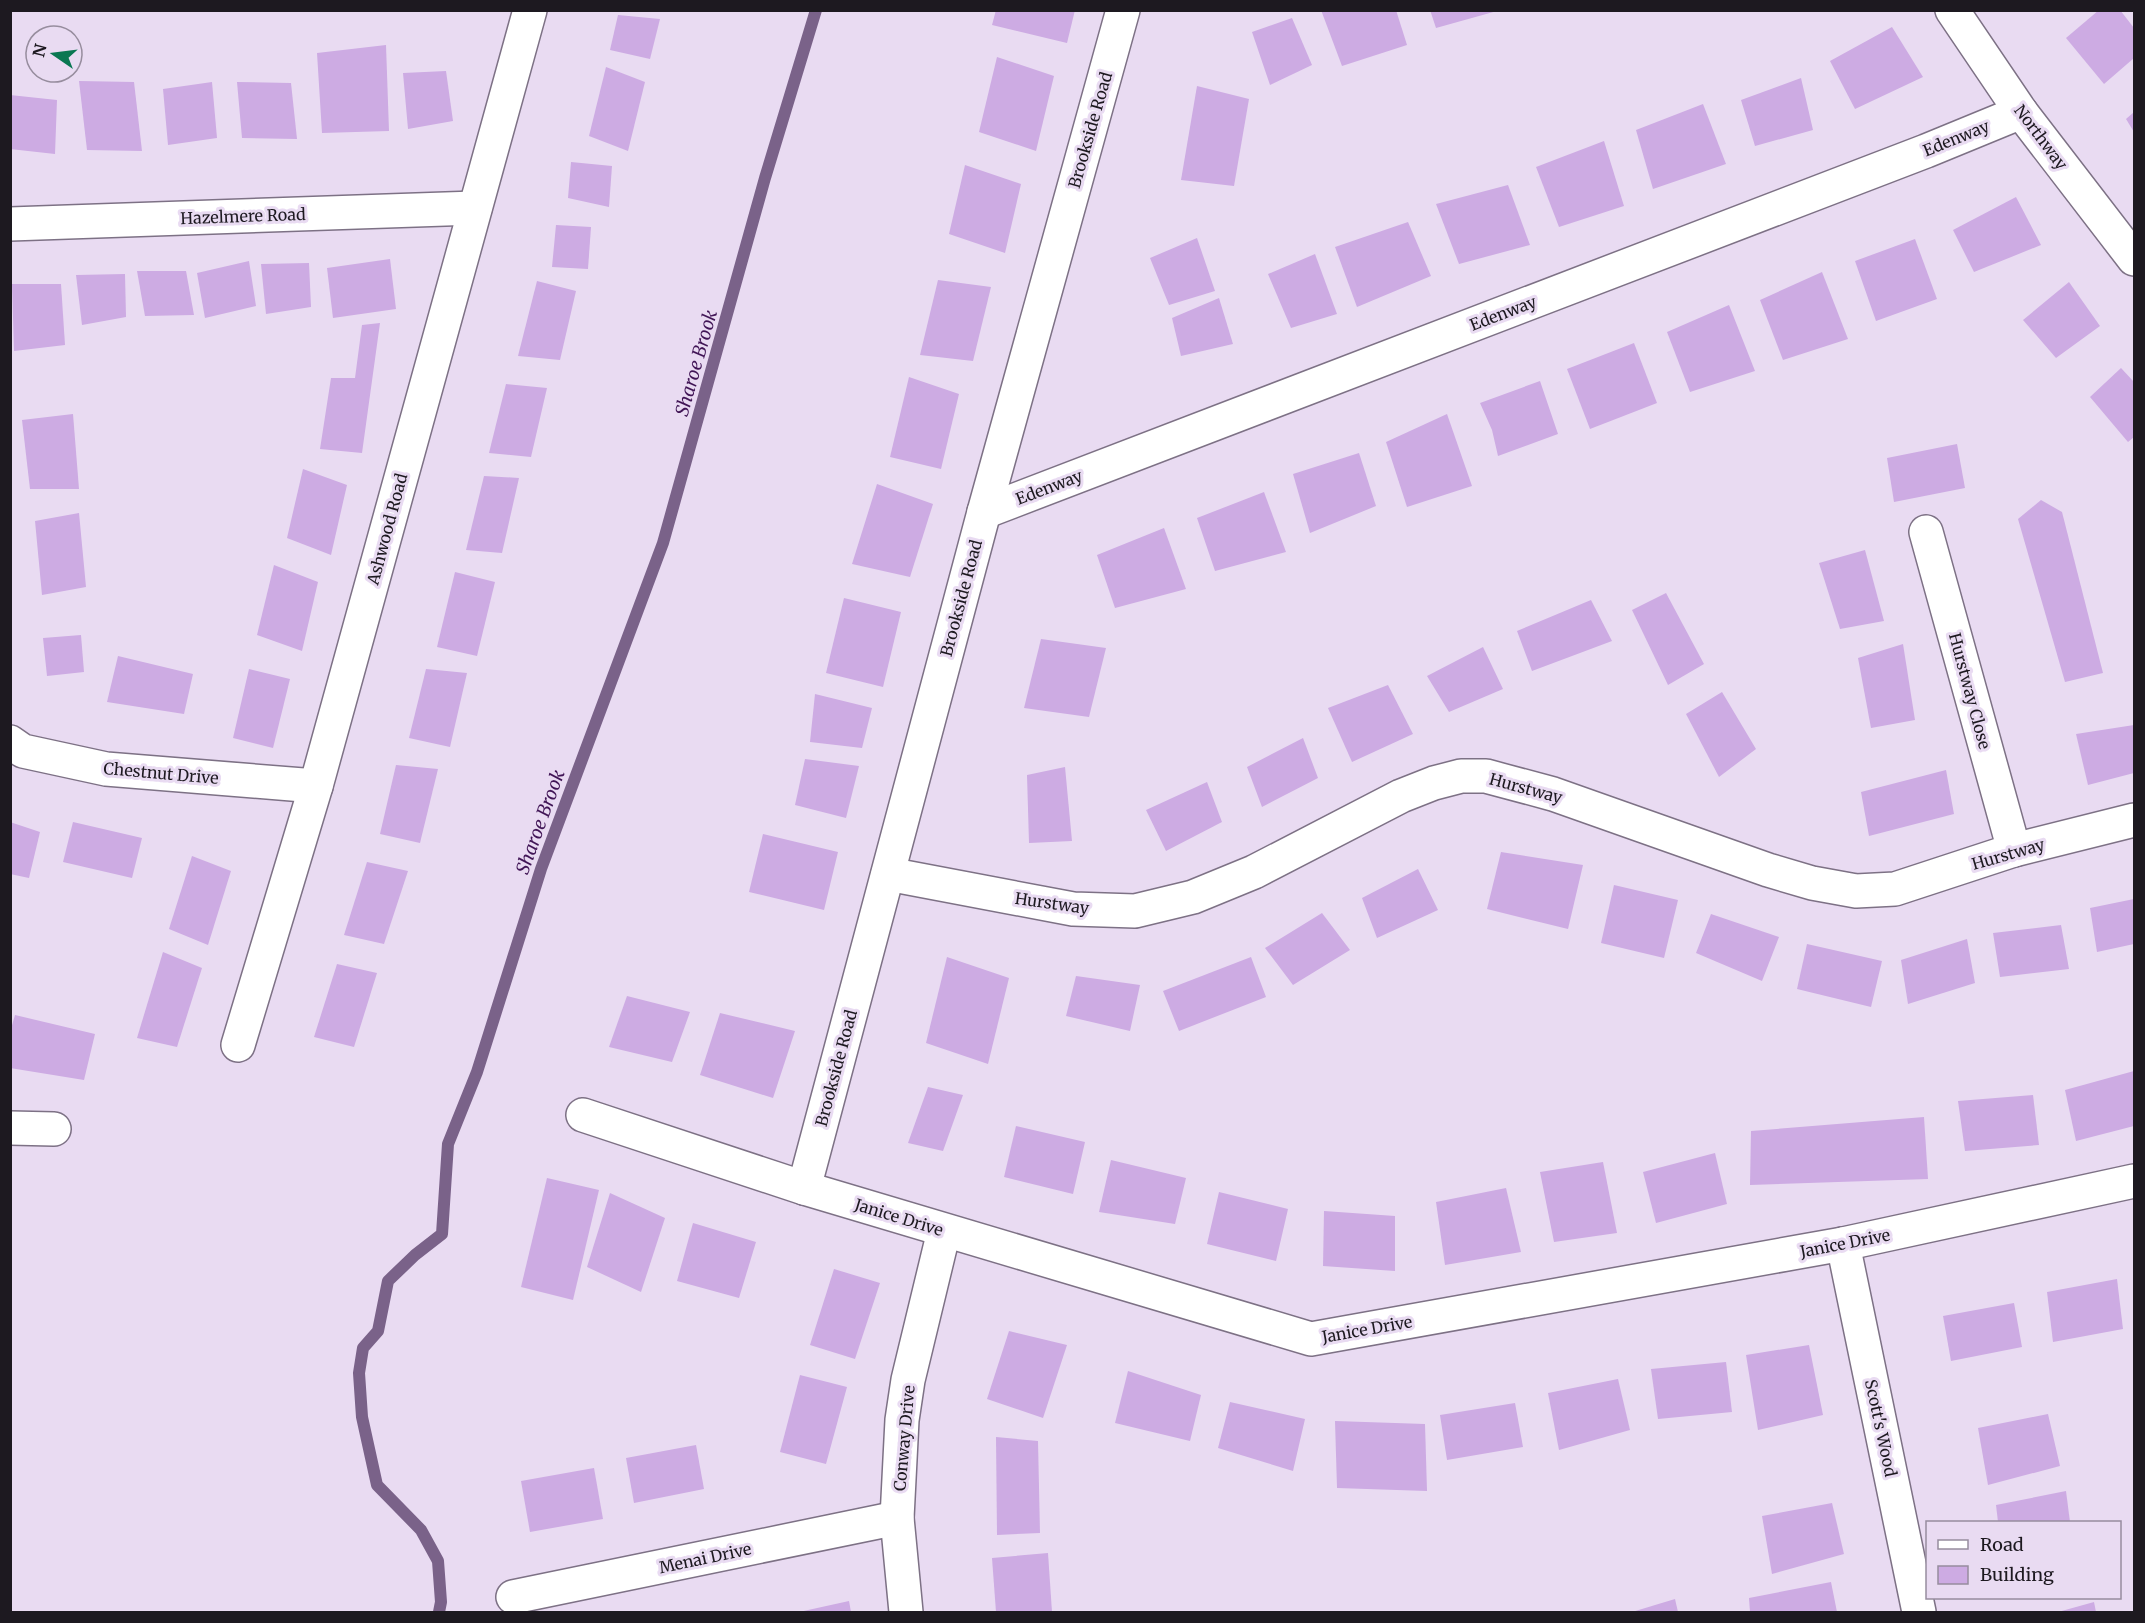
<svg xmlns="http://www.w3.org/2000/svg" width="2145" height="1623" viewBox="0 0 2145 1623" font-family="Merriweather,serif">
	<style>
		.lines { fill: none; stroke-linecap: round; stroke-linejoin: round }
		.stream { stroke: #7a6289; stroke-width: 12 }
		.building { fill: #cdabe3 }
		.minor-casing { stroke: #7d7185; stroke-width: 36 }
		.minor { stroke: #fff; stroke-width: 33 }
		.labels { text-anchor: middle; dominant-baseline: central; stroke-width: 6; stroke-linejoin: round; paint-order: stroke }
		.street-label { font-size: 16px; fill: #1d1920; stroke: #e9dbf2 }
		.water-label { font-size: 18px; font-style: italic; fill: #411556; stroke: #e9dbf2 }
	</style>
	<rect width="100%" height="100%" fill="#e9dbf2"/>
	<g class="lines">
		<!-- stream -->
		<path class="stream" d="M 439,1612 L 441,1602 L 438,1561 L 421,1530 L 377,1485 L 362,1417 L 359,1373 L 363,1348 L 378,1331 L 388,1281 L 415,1255 L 442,1234 L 448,1144 L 477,1072 L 541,869 L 663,543 L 765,178 L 816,10"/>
	</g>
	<!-- building -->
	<g class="building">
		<path d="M 996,10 L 1075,10 L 1067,43 L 992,25 Z"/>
		<path d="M 1321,10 L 1396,10 L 1407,45 L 1342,66 Z"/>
		<path d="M 1430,10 L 1497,10 L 1497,11 L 1436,28 Z"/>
		<path d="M 2099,10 L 2120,10 L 2134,28 L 2134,58 L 2104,84 L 2066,38 Z"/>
		<path d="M 618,15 L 660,19 L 650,59 L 610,50 Z"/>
		<path d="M 1292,18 L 1312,65 L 1270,85 L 1252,32 Z"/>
		<path d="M 1892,27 L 1923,77 L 1855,109 L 1830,61 Z"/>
		<path d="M 386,45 L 389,131 L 322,133 L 317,53 Z"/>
		<path d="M 997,57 L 1054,76 L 1036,151 L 979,132 Z"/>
		<path d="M 606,67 L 645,82 L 628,151 L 589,136 Z"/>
		<path d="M 446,71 L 453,121 L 408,129 L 403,73 Z"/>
		<path d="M 1801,78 L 1813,130 L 1755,146 L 1741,100 Z"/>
		<path d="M 79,81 L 134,82 L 142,151 L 87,150 Z"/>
		<path d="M 212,82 L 217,138 L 168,145 L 163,89 Z"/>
		<path d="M 237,82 L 291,83 L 297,139 L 242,138 Z"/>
		<path d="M 1197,86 L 1249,99 L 1234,186 L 1181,180 Z"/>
		<path d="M 10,95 L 57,100 L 55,154 L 10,149 Z"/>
		<path d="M 1703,104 L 1726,164 L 1653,189 L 1636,130 Z"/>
		<path d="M 2134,112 L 2134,132 L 2126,119 Z"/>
		<path d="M 1604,141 L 1624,206 L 1559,227 L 1536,167 Z"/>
		<path d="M 571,162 L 612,166 L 609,207 L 568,198 Z"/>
		<path d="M 965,165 L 1021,184 L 1005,253 L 949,234 Z"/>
		<path d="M 1508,185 L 1530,245 L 1459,264 L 1436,204 Z"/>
		<path d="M 2016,197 L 2041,245 L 1974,272 L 1953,230 Z"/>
		<path d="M 1408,222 L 1431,276 L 1357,307 L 1335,247 Z"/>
		<path d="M 556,225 L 591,227 L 588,269 L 552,267 Z"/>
		<path d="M 1197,238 L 1215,291 L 1169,305 L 1150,258 Z"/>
		<path d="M 1915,239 L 1937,299 L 1876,321 L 1855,261 Z"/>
		<path d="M 1315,254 L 1337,314 L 1291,328 L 1268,274 Z"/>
		<path d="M 390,259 L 396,309 L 333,318 L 327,268 Z"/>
		<path d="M 249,261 L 256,306 L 205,318 L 197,273 Z"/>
		<path d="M 309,263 L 311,307 L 266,314 L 261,264 Z"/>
		<path d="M 137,271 L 186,271 L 194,315 L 145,316 Z"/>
		<path d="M 1822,272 L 1848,339 L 1783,360 L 1760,300 Z"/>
		<path d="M 125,274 L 126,317 L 82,325 L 76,275 Z"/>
		<path d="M 938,280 L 991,287 L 973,361 L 920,355 Z"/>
		<path d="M 537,281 L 576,291 L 560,360 L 518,356 Z"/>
		<path d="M 2069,282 L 2100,326 L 2056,358 L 2023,320 Z"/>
		<path d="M 12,284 L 61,284 L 65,345 L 14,351 Z"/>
		<path d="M 1219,298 L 1233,344 L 1181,356 L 1172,318 Z"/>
		<path d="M 1729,305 L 1755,371 L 1690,392 L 1667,332 Z"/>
		<path d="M 380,323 L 362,453 L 320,449 L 331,378 L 355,378 L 362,325 Z"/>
		<path d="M 1634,343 L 1657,403 L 1590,429 L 1567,369 Z"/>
		<path d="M 2121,368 L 2134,382 L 2134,437 L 2128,442 L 2090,397 Z"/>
		<path d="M 909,377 L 959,394 L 941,469 L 890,457 Z"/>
		<path d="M 1540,381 L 1558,434 L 1498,456 L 1492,430 L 1480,403 Z"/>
		<path d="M 506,384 L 547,388 L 531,457 L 489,453 Z"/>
		<path d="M 73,414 L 79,489 L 30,489 L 22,420 Z"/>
		<path d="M 1447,414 L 1472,486 L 1407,507 L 1386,442 Z"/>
		<path d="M 1957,444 L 1965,488 L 1894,502 L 1887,458 Z"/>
		<path d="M 1359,453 L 1376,506 L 1310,533 L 1293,474 Z"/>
		<path d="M 303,469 L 347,485 L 331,555 L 287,538 Z"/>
		<path d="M 484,476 L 519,478 L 502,553 L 466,550 Z"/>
		<path d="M 877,484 L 933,504 L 910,577 L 852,564 Z"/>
		<path d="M 1264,492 L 1286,552 L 1215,571 L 1197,518 Z"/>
		<path d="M 2041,500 L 2062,512 L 2103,673 L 2065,682 L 2018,519 Z"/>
		<path d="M 79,513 L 86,587 L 42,595 L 35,521 Z"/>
		<path d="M 1164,528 L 1186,589 L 1115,608 L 1097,555 Z"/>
		<path d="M 1865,550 L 1884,621 L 1840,629 L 1819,563 Z"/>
		<path d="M 274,565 L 318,582 L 302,651 L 257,635 Z"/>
		<path d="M 455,572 L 495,582 L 477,656 L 437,647 Z"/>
		<path d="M 1666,593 L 1704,664 L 1668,685 L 1632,610 Z"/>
		<path d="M 844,598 L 901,612 L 883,687 L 826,673 Z"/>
		<path d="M 1591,600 L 1612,641 L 1532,671 L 1517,631 Z"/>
		<path d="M 81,635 L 84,672 L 47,676 L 43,638 Z"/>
		<path d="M 1041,639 L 1106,648 L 1089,717 L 1024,708 Z"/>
		<path d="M 1903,644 L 1915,720 L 1871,728 L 1858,658 Z"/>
		<path d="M 1483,647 L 1503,689 L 1449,712 L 1427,676 Z"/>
		<path d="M 118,656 L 193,674 L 184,714 L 107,702 Z"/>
		<path d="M 249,669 L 290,679 L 273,748 L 233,738 Z"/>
		<path d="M 426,669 L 467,673 L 450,747 L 409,738 Z"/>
		<path d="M 1388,685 L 1413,734 L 1352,762 L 1328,708 Z"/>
		<path d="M 1722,692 L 1756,749 L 1719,777 L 1686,714 Z"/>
		<path d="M 815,694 L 872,708 L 862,748 L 810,742 Z"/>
		<path d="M 2134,725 L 2134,773 L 2088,785 L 2076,734 Z"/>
		<path d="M 1303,738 L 1318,778 L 1262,807 L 1247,767 Z"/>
		<path d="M 805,759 L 859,766 L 846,818 L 795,805 Z"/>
		<path d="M 396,765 L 438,769 L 420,843 L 380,834 Z"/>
		<path d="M 1065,767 L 1072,841 L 1029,843 L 1027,775 Z"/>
		<path d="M 1946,770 L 1954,814 L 1869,836 L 1861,792 Z"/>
		<path d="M 1207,782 L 1222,822 L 1166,851 L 1146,810 Z"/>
		<path d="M 10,822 L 40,832 L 29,878 L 10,874 Z"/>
		<path d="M 73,822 L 142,838 L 132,878 L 63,862 Z"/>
		<path d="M 763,834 L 838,852 L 824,910 L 749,892 Z"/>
		<path d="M 1501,852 L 1583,865 L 1568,929 L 1487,909 Z"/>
		<path d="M 192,856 L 231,871 L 208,945 L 169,929 Z"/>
		<path d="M 367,862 L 408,871 L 384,944 L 344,935 Z"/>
		<path d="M 1418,869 L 1438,910 L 1377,938 L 1362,898 Z"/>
		<path d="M 1614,885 L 1678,900 L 1664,958 L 1601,943 Z"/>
		<path d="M 2134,899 L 2134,944 L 2097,952 L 2090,908 Z"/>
		<path d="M 1322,913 L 1350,950 L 1293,985 L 1265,948 Z"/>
		<path d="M 1711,914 L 1779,937 L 1762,981 L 1696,953 Z"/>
		<path d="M 2061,925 L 2069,969 L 2000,977 L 1993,933 Z"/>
		<path d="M 1967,939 L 1975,983 L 1908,1004 L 1901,960 Z"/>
		<path d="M 1807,944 L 1882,961 L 1871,1007 L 1797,989 Z"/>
		<path d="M 163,952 L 202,968 L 177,1047 L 137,1038 Z"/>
		<path d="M 947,957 L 1009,978 L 988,1064 L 926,1043 Z"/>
		<path d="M 1251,957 L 1266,997 L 1179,1031 L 1163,991 Z"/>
		<path d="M 337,964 L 377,973 L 354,1047 L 314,1037 Z"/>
		<path d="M 1076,976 L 1140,985 L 1130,1031 L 1066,1016 Z"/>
		<path d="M 627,996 L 690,1012 L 672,1062 L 609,1047 Z"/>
		<path d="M 720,1013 L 795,1031 L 773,1098 L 700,1075 Z"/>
		<path d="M 15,1015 L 95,1034 L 84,1080 L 10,1068 L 10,1032 Z"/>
		<path d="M 2134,1071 L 2134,1126 L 2076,1141 L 2065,1090 Z"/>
		<path d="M 928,1087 L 963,1095 L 943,1151 L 908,1143 Z"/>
		<path d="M 2033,1095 L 2039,1145 L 1965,1151 L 1958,1101 Z"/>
		<path d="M 1924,1117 L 1928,1179 L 1750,1185 L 1751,1131 Z"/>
		<path d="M 1016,1126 L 1085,1142 L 1073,1194 L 1004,1177 Z"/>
		<path d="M 1715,1153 L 1727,1204 L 1656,1223 L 1643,1172 Z"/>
		<path d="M 1111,1160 L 1186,1178 L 1175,1224 L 1099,1212 Z"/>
		<path d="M 1603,1162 L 1617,1233 L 1554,1242 L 1540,1172 Z"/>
		<path d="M 547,1178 L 599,1190 L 573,1300 L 521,1287 Z"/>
		<path d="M 1506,1188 L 1521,1252 L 1445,1265 L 1436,1202 Z"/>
		<path d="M 1219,1192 L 1288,1209 L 1276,1261 L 1207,1244 Z"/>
		<path d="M 610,1193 L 665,1218 L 641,1292 L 587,1267 Z"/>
		<path d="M 1324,1211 L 1395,1216 L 1395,1271 L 1323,1266 Z"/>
		<path d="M 693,1223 L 756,1242 L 739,1298 L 677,1281 Z"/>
		<path d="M 834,1269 L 880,1283 L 855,1359 L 810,1345 Z"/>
		<path d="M 2117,1279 L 2123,1329 L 2053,1342 L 2047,1292 Z"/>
		<path d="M 2014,1303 L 2022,1347 L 1951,1361 L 1943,1316 Z"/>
		<path d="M 1009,1331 L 1067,1345 L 1043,1418 L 987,1399 Z"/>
		<path d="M 1809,1345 L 1823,1415 L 1758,1430 L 1746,1355 Z"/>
		<path d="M 1726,1362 L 1732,1412 L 1658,1419 L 1651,1369 Z"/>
		<path d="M 1128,1371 L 1201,1395 L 1190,1441 L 1115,1423 Z"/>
		<path d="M 800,1375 L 847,1387 L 826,1464 L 780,1452 Z"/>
		<path d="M 1618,1379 L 1630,1430 L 1559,1450 L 1548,1393 Z"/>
		<path d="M 1230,1402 L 1305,1419 L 1293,1471 L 1218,1448 Z"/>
		<path d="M 1515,1403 L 1523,1447 L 1447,1460 L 1440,1415 Z"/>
		<path d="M 2048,1414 L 2060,1466 L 1988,1485 L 1978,1428 Z"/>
		<path d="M 1335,1421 L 1425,1424 L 1427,1491 L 1337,1488 Z"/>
		<path d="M 996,1437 L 1038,1441 L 1040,1533 L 997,1535 Z"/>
		<path d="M 696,1445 L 704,1489 L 634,1503 L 626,1458 Z"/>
		<path d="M 594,1468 L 603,1519 L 530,1532 L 521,1481 Z"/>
		<path d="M 2066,1491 L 2070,1522 L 1998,1522 L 1996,1505 Z"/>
		<path d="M 1832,1503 L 1844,1554 L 1772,1574 L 1762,1516 Z"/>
		<path d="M 1048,1553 L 1052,1612 L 996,1612 L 992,1558 Z"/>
		<path d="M 1831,1582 L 1837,1612 L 1750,1612 L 1749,1598 Z"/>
		<path d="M 1675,1599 L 1678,1612 L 1632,1612 Z"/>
		<path d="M 849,1601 L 851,1612 L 799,1612 Z"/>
		<path d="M 2094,1602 L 2096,1612 L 2058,1612 Z"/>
	</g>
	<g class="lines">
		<!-- minor casing -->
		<g class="minor-casing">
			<g id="minor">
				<path d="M 1952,10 L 2021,112 L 2134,259"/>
				<path d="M 10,224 L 475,208"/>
				<path d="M 984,512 L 1926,151 L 2021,112"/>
				<path d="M 1926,532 L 2014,850"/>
				<path d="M 10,742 L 23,751 L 106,769 L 316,786"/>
				<path d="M 888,874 L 1073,909 L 1135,911 L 1193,897 L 1254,872 L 1401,796 L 1434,783 L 1461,776 L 1486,776 L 1553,794 L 1768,870 L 1812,883 L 1856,891 L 1895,889 L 2014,850 L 2134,820"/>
				<path d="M 238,1045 L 316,786 L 530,10"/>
				<path d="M 583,1115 L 804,1188 L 1311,1339 L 1843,1244 L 2134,1181"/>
				<path d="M 10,1128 L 54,1129"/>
				<path d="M 804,1188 L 984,512 L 1123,10"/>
				<path d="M 1843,1244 L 1919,1612"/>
				<path d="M 513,1597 L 897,1518"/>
				<path d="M 906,1612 L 897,1518 L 902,1420 L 908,1380 L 944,1231"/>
			</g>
		</g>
		<!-- minor -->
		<use href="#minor" class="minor"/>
	</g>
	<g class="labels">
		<!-- street labels -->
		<g class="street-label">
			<text transform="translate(1090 130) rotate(-74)">Brookside Road</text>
			<text transform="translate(2041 137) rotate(53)">Northway</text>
			<text transform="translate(1956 138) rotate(-22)">Edenway</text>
			<text transform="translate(243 216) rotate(-2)">Hazelmere Road</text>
			<text transform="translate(1503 313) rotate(-21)">Edenway</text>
			<text transform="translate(1049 487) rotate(-21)">Edenway</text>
			<text transform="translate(387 529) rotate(-75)">Ashwood Road</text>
			<text transform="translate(961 598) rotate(-75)">Brookside Road</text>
			<text transform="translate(1970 691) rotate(75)">Hurstway Close</text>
			<text transform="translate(161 773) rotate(5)">Chestnut Drive</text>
			<text transform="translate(1526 788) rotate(15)">Hurstway</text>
			<text transform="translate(2008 854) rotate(-16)">Hurstway</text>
			<text transform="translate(1052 903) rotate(8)">Hurstway</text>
			<text transform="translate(836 1068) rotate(-75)">Brookside Road</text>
			<text transform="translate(899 1217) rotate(17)">Janice Drive</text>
			<text transform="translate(1845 1243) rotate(-11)">Janice Drive</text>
			<text transform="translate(1367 1329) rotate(-10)">Janice Drive</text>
			<text transform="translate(1881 1428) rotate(78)">Scott's Wood</text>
			<text transform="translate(904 1438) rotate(-85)">Conway Drive</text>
			<text transform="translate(705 1558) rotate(-12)">Menai Drive</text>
		</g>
		<!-- water labels -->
		<g class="water-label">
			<text transform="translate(696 363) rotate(-74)">Sharoe Brook</text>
			<text transform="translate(540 822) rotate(-70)">Sharoe Brook</text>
		</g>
	</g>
	<!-- border -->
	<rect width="2145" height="1623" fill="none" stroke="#1d1920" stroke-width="24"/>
	<!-- legend -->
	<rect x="1926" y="1521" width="195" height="78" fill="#e9dbf2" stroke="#978d9e" stroke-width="1.5"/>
	<rect x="1938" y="1540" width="30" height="9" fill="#ffffff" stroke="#978d9e" stroke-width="1.5"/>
	<text x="1980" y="1551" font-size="18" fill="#1d1920">Road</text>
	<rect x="1938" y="1566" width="30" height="18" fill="#cdabe3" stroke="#978d9e" stroke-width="1.5"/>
	<text x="1980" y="1581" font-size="18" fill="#1d1920">Building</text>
	<!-- north arrow -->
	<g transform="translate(54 54) rotate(284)"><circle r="28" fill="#e9dbf2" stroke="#978d9e" stroke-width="1.5"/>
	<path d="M0-4.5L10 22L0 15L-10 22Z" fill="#0a7752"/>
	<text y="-9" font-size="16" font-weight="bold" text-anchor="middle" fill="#1d1920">N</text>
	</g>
</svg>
